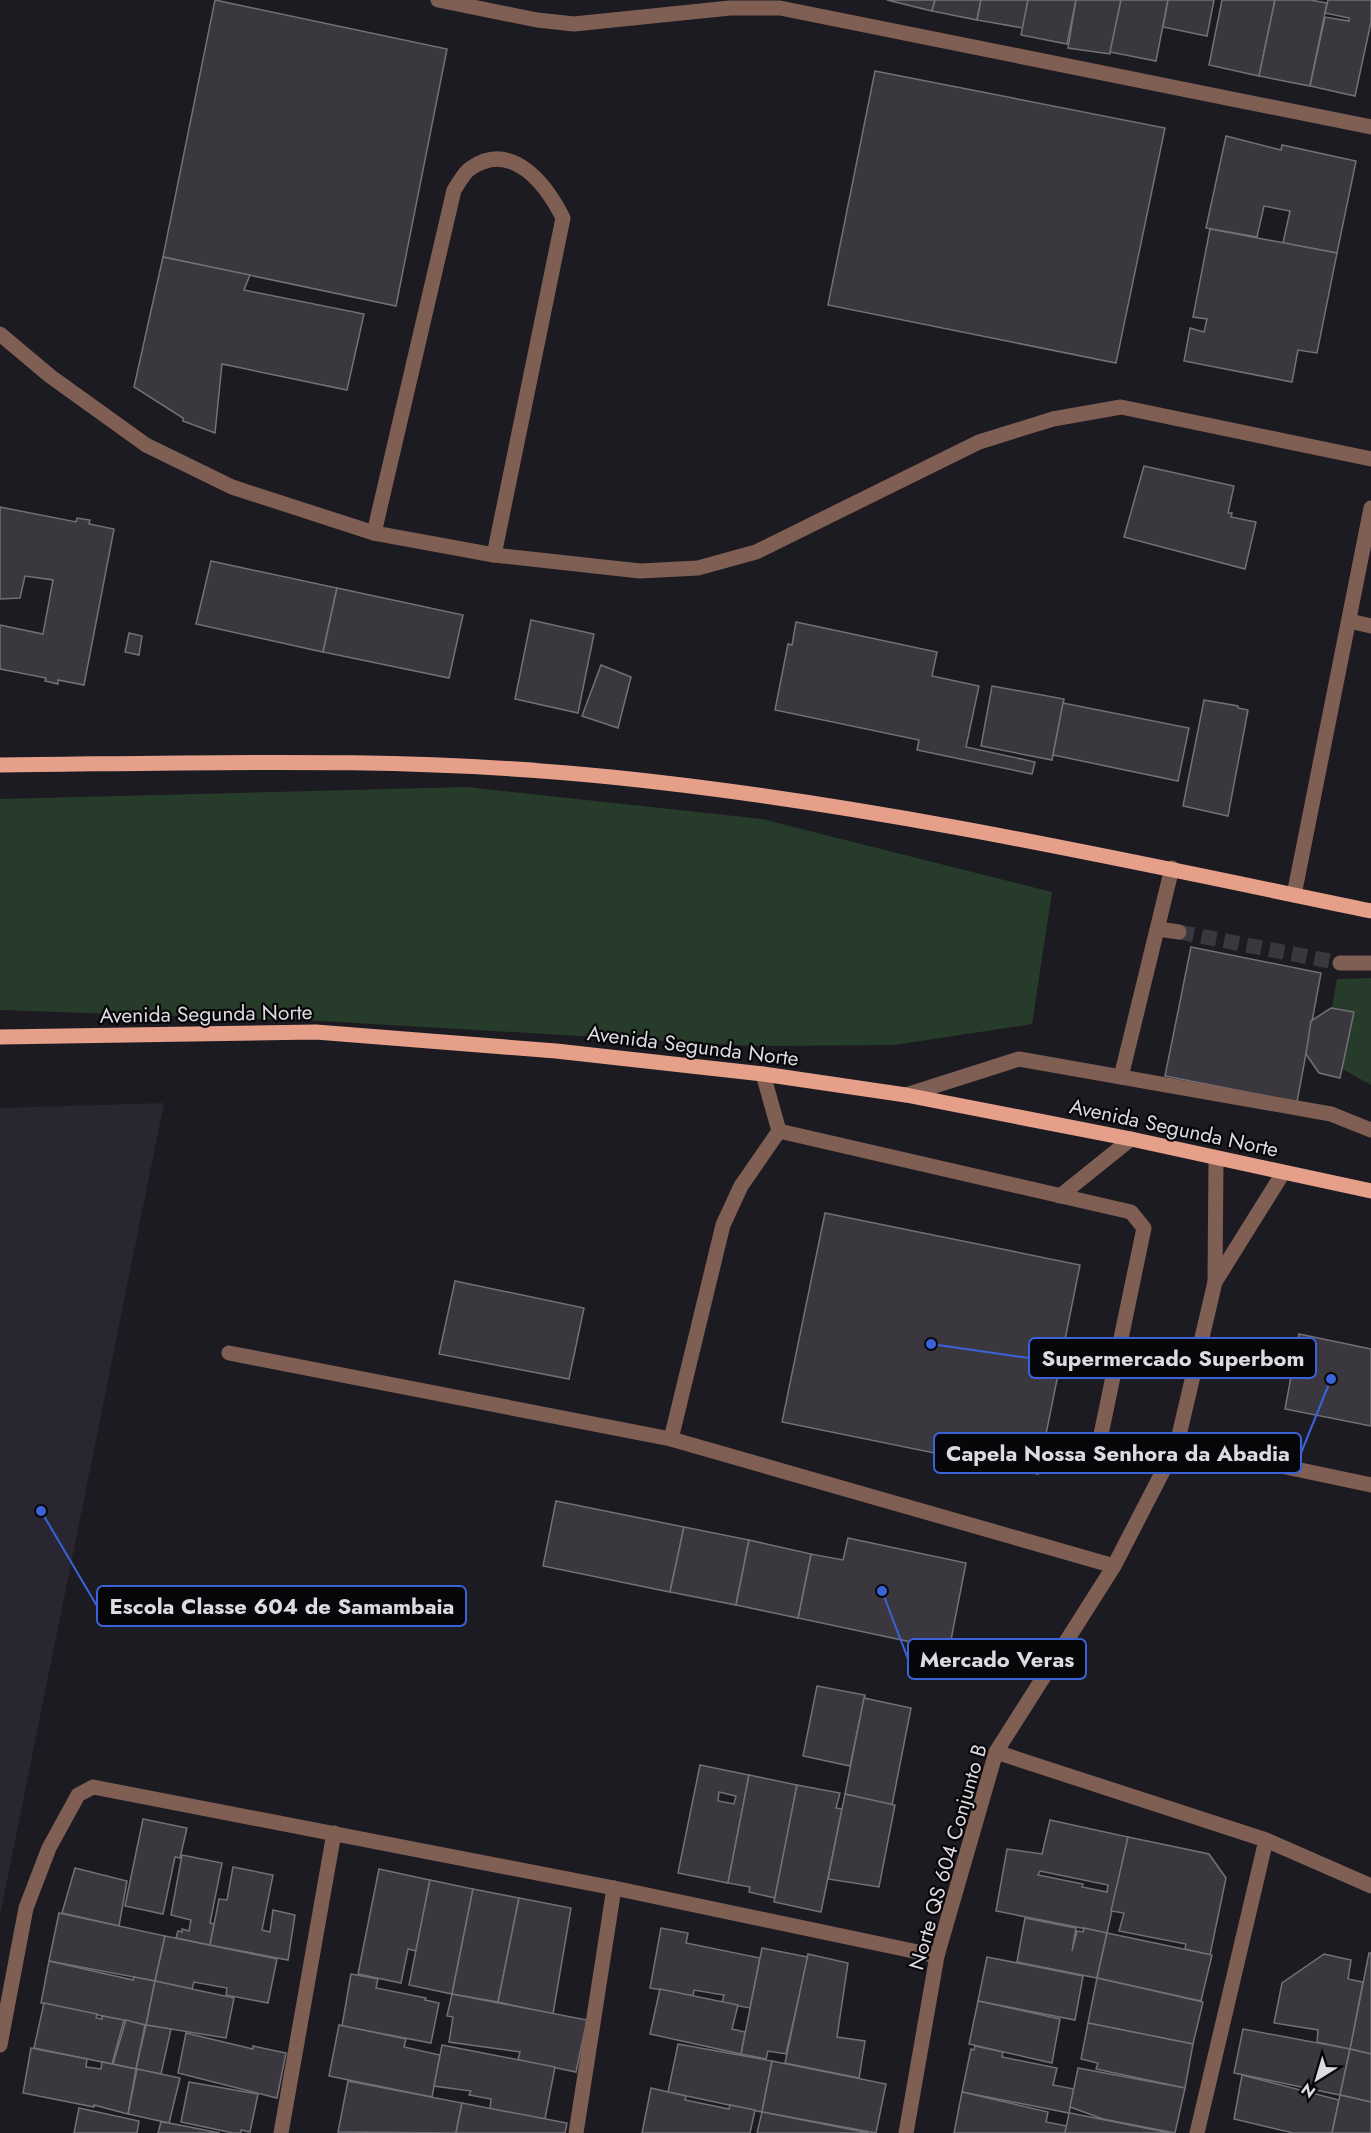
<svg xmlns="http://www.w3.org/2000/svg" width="1371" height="2133" viewBox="0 0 1371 2133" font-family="Jost,sans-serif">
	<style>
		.built { fill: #292531 }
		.grass { fill: #263b29 }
		.building { fill: #3a373e; stroke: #737078; stroke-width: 1.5; fill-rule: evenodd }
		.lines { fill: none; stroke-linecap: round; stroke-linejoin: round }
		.minor-tunnel { stroke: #3a383e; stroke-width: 15; stroke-dasharray: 15 8; stroke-linecap: butt }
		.minor { stroke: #7f5e53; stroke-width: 15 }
		.major { stroke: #e6a08a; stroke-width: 15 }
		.labels { text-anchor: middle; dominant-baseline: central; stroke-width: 4.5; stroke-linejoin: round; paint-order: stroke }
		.street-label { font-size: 21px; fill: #dddbe0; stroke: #070609 }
		.leader { fill: none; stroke: #3a63d9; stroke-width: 2 }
		.callout-dot { fill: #3a63d9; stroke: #070609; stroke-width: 2 }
		.callout { fill: #070609; stroke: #3a63d9; stroke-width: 2 }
		.callout-label { font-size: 22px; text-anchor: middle; font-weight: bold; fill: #dddbe0 }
	</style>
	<rect width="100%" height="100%" fill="#1d1b22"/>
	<!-- built -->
	<path class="built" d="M 164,1103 L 0,1915 L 0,1108 Z"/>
	<!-- grass -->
	<g class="grass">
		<path d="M 466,787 L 762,819 L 1052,892 L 1032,1024 L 894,1045 L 752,1046 L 321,1021 L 0,1010 L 0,799 Z"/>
		<path d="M 1371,978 L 1371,1085 L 1323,1058 L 1337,979 Z"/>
	</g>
	<!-- building -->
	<g class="building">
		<path d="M 215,0 L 447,49 L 396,306 L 163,257 Z"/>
		<path d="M 887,0 L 935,0 L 932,11 Z"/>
		<path d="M 935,0 L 981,0 L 977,20 L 932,11 Z"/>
		<path d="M 981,0 L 1028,0 L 1023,28 L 977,20 Z"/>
		<path d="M 1028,0 L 1076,0 L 1067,44 L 1021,35 Z"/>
		<path d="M 1076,0 L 1121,0 L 1110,54 L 1068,48 Z"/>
		<path d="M 1121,0 L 1168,0 L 1156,61 L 1110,52 Z"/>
		<path d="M 1168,0 L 1214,0 L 1207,36 L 1163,27 Z"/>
		<path d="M 1222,0 L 1275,0 L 1259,76 L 1209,65 Z"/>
		<path d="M 1275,0 L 1310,0 L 1327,3 L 1310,86 L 1259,76 Z"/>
		<path d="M 1328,0 L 1371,0 L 1371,22 L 1355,96 L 1310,86 L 1325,17 L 1349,21 L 1349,18 L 1325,13 Z"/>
		<path d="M 875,71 L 1165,128 L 1116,363 L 828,305 Z"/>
		<path d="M 1226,136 L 1277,149 L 1281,150 L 1282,145 L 1356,161 L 1337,253 L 1283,243 L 1290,211 L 1264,206 L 1257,237 L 1206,228 Z"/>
		<path d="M 1210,229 L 1337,253 L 1317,353 L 1298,350 L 1292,382 L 1184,361 L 1190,328 L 1204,332 L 1207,319 L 1193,317 Z"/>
		<path d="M 163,257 L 250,275 L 244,290 L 364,314 L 347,390 L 222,364 L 215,433 L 183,421 L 183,418 L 134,387 Z"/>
		<path d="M 1144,466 L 1234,486 L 1228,513 L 1232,513 L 1231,517 L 1256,522 L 1245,569 L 1124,537 Z"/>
		<path d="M 0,507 L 76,522 L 77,518 L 90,520 L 89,524 L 114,529 L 84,685 L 58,680 L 58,684 L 45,681 L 46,678 L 0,669 L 0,625 L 43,634 L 53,580 L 25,576 L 20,598 L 0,599 Z"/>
		<path d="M 211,561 L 337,588 L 323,652 L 196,624 Z"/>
		<path d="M 337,588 L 463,615 L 449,678 L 323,652 Z"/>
		<path d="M 531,620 L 594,634 L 578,713 L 515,699 Z"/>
		<path d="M 796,622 L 937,652 L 932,676 L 979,686 L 966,747 L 1035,762 L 1032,774 L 917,750 L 919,740 L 775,710 L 788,644 L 792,645 Z"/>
		<path d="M 129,633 L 142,636 L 139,655 L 125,652 Z"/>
		<path d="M 601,665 L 631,677 L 618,728 L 582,716 Z"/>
		<path d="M 992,686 L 1064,699 L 1052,760 L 981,746 Z"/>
		<path d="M 1204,700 L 1238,706 L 1238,708 L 1248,710 L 1228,816 L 1183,806 Z"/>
		<path d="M 1063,703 L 1189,728 L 1178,781 L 1053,755 Z"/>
		<path d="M 1191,947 L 1321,973 L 1297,1102 L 1165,1076 Z"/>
		<path d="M 1331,1008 L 1354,1012 L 1340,1078 L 1319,1073 L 1306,1054 L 1311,1021 Z"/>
		<path d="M 825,1213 L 1080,1265 L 1038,1474 L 782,1422 Z"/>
		<path d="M 455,1281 L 584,1308 L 569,1379 L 439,1354 Z"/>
		<path d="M 1299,1334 L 1371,1349 L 1371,1426 L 1285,1409 Z"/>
		<path d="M 556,1501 L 684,1527 L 670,1592 L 543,1566 Z"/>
		<path d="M 684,1527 L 749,1540 L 736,1605 L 670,1592 Z"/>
		<path d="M 848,1538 L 966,1563 L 949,1650 L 798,1618 L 811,1554 L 843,1560 Z"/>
		<path d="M 749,1540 L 811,1554 L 798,1618 L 736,1605 Z"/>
		<path d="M 817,1686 L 865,1695 L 850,1766 L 803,1756 Z"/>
		<path d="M 864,1698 L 911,1708 L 892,1805 L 845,1794 Z"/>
		<path d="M 700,1765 L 749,1775 L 728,1883 L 678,1873 ZM 719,1792 L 736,1796 L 734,1804 L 718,1801 Z"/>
		<path d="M 749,1775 L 797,1785 L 775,1898 L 749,1892 L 750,1887 L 728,1883 Z"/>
		<path d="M 797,1785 L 840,1793 L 836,1808 L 842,1809 L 821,1912 L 774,1902 Z"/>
		<path d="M 845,1794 L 895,1805 L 879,1887 L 828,1879 Z"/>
		<path d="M 143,1819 L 187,1828 L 180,1858 L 175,1857 L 163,1914 L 125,1906 Z"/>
		<path d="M 1050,1820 L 1128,1837 L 1107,1933 L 996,1911 L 1007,1849 L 1042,1854 ZM 1040,1871 L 1108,1885 L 1107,1892 L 1082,1887 L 1083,1884 L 1038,1875 Z"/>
		<path d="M 1128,1837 L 1209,1854 L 1226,1878 L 1210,1955 L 1185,1949 L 1186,1944 L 1119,1931 L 1124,1913 L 1111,1911 Z"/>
		<path d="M 182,1855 L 222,1863 L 210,1923 L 214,1924 L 210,1945 L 176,1938 L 178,1931 L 182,1932 L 182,1929 L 189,1931 L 191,1920 L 171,1915 Z"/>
		<path d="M 233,1867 L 273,1875 L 262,1930 L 270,1932 L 273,1910 L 295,1915 L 288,1960 L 210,1945 L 219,1899 L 227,1900 Z"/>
		<path d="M 75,1868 L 127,1881 L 119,1926 L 62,1913 Z"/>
		<path d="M 379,1869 L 430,1880 L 416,1951 L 408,1949 L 401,1983 L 358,1974 Z"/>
		<path d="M 430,1880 L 473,1889 L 452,1994 L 409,1985 Z"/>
		<path d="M 473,1889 L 519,1898 L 498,2002 L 452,1994 Z"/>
		<path d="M 519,1898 L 571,1908 L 553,2014 L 498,2002 Z"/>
		<path d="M 59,1913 L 165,1936 L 155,1981 L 49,1961 Z"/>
		<path d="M 1025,1918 L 1076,1928 L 1072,1951 L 1077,1931 L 1083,1932 L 1084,1928 L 1107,1933 L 1097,1978 L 1017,1962 Z"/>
		<path d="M 661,1928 L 688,1933 L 686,1943 L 760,1958 L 750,2008 L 722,2003 L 724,1995 L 694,1990 L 693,1996 L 650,1988 Z"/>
		<path d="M 1107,1933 L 1212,1955 L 1201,2001 L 1097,1978 Z"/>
		<path d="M 165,1936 L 277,1959 L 268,2003 L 226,1995 L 227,1988 L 194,1982 L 192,1989 L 155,1981 Z"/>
		<path d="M 762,1948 L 808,1957 L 786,2054 L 768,2051 L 766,2059 L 741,2054 Z"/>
		<path d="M 1369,1953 L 1371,1953 L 1371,2054 L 1350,2049 Z"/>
		<path d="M 808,1954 L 848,1963 L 837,2037 L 865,2041 L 859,2078 L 785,2063 Z"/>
		<path d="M 1324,1954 L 1351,1960 L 1348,1979 L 1363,1982 L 1350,2049 L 1317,2042 L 1318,2030 L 1274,2023 L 1282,1983 Z"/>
		<path d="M 987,1957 L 1083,1976 L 1075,2020 L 978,2001 Z"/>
		<path d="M 49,1961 L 133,1980 L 134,1977 L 155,1981 L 146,2025 L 41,2003 Z"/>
		<path d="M 351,1974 L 378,1979 L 376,1988 L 426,1998 L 425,2000 L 439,2003 L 431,2043 L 342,2026 Z"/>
		<path d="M 1097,1978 L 1203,2002 L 1193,2044 L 1088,2023 Z"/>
		<path d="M 155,1981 L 234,1998 L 226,2038 L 146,2025 Z"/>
		<path d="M 660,1989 L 738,2005 L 732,2029 L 745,2032 L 741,2054 L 650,2034 Z"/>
		<path d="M 452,1994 L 587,2020 L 576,2072 L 518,2060 L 520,2052 L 449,2042 L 453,2017 L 447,2016 Z"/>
		<path d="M 978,2001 L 1060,2019 L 1052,2063 L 969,2044 Z"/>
		<path d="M 44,2003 L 97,2014 L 96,2018 L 102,2019 L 102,2016 L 124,2020 L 112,2064 L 34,2048 Z"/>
		<path d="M 126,2020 L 145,2025 L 136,2069 L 113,2064 Z"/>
		<path d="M 1088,2023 L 1193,2044 L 1185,2088 L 1096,2069 L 1098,2063 L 1081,2059 Z"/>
		<path d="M 146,2025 L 171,2029 L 161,2074 L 136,2069 Z"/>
		<path d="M 339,2025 L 406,2039 L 404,2047 L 440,2055 L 432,2097 L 329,2076 Z"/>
		<path d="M 1243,2029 L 1350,2049 L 1340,2095 L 1234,2073 Z"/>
		<path d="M 186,2033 L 253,2049 L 253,2046 L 286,2053 L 277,2098 L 178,2073 Z"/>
		<path d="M 678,2044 L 772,2061 L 762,2112 L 668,2092 Z"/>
		<path d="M 442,2045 L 555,2067 L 545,2119 L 490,2109 L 491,2099 L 469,2095 L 471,2091 L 434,2086 Z"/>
		<path d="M 975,2046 L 1003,2052 L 1002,2057 L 1057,2068 L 1053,2085 L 1074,2089 L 1069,2113 L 962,2092 L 971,2049 L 974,2050 Z"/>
		<path d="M 31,2048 L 87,2059 L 86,2067 L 101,2069 L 102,2062 L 136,2069 L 128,2114 L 94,2105 L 94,2107 L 23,2093 Z"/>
		<path d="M 1350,2049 L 1371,2054 L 1371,2102 L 1340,2095 Z"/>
		<path d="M 772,2061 L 886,2084 L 876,2133 L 762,2112 Z"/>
		<path d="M 1078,2068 L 1185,2088 L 1175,2133 L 1103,2119 L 1070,2107 Z"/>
		<path d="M 137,2069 L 180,2078 L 169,2123 L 128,2114 Z"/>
		<path d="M 1242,2075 L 1339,2100 L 1332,2133 L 1293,2133 L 1234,2119 Z"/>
		<path d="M 348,2081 L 462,2103 L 456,2133 L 338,2132 Z"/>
		<path d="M 189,2082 L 258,2094 L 250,2132 L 241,2130 L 241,2133 L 233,2133 L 181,2122 Z"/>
		<path d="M 651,2088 L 686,2096 L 685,2100 L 729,2109 L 730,2105 L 755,2110 L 750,2133 L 642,2133 Z"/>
		<path d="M 962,2092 L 1048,2112 L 1046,2122 L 1067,2126 L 1065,2133 L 954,2133 Z"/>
		<path d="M 1340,2095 L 1371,2102 L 1371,2133 L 1332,2133 Z"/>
		<path d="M 462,2103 L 567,2123 L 565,2133 L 456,2133 Z"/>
		<path d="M 79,2108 L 139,2121 L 137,2133 L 74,2133 Z"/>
		<path d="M 762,2112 L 869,2133 L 757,2133 Z"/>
		<path d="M 1069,2113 L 1070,2113 L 1170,2133 L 1065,2133 Z"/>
		<path d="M 161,2122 L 169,2123 L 220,2133 L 158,2133 Z"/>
	</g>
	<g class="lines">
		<!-- minor-tunnel -->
		<path class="minor-tunnel" d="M 1179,932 L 1340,963"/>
		<!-- minor -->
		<g class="minor">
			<path d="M 438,0 L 537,20 L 574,24 L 730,8 L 780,8 L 1371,127"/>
			<path d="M 0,334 L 50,376 L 146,445 L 232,487 L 374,533 L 494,555 L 640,571 L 698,568 L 756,552 L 979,442 L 1053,419 L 1121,407 L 1371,459"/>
			<path d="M 374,533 L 454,190 C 459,183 464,172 471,168 C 512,140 546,184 563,218 L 494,555"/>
			<path d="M 1349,621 L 1371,626"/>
			<path d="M 1294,895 L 1371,508"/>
			<path d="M 1158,929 L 1179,932"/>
			<path d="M 1340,963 L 1371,963"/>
			<path d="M 1121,1077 L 1172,868"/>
			<path d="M 906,1095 L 1019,1059 L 1331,1114 L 1371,1130"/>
			<path d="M 779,1131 L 1131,1212 L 1144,1228 L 1099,1444 L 1177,1444 L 1371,1485"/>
			<path d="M 1060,1196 L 1131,1139"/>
			<path d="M 1215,1282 L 1283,1173"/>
			<path d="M 229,1353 L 671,1439 L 1114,1566"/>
			<path d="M 671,1439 L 723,1225 L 741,1186 L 779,1131 L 763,1074"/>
			<path d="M 996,1752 L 1266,1840 L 1371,1886"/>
			<path d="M 0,2045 L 26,1908 L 49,1848 L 78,1795 L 93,1787 L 614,1888 L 937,1956"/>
			<path d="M 281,2133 L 334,1833"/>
			<path d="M 576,2133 L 614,1888"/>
			<path d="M 906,2133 L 937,1956 L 996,1752 L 1114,1566 L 1177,1444 L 1215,1282 L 1216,1159"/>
			<path d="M 1197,2133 L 1266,1840"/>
		</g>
		<!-- major -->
		<g class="major">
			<path d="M 0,765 C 204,763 408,756 611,777 C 867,803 1120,859 1371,911"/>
			<path d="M 0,1037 L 316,1032 L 556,1051 L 763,1074 L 906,1095 L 1131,1139 L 1371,1191"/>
		</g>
	</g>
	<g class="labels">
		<!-- street labels -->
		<g class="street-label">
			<text transform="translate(206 1014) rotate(-1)">Avenida Segunda Norte</text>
			<text transform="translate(693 1046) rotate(7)">Avenida Segunda Norte</text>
			<text transform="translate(1174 1128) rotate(12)">Avenida Segunda Norte</text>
			<text transform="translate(948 1857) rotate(-74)">Norte QS 604 Conjunto B</text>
		</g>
	</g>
	<!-- callouts -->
	<path class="leader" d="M931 1344L1029 1358M1331 1379L1301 1453M41 1511L97 1606M882 1591L908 1659"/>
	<g class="callout-dot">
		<circle cx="931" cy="1344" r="6"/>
		<circle cx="1331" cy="1379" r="6"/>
		<circle cx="41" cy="1511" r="6"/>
		<circle cx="882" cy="1591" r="6"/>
	</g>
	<g class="callout">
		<rect x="1029" y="1338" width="287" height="40" rx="6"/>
		<rect x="934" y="1433" width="367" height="40" rx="6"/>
		<rect x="97" y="1586" width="369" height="40" rx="6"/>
		<rect x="908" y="1639" width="178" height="40" rx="6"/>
	</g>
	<g class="callout-label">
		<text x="1173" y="1366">Supermercado Superbom</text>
		<text x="1118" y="1461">Capela Nossa Senhora da Abadia</text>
		<text x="282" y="1614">Escola Classe 604 de Samambaia</text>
		<text x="997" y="1667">Mercado Veras</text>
	</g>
	<!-- north arrow -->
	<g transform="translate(1317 2079) rotate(217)" stroke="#070609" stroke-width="4.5" paint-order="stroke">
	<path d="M0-4.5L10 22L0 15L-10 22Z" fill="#dddbe0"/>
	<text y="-9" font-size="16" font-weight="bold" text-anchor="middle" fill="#dddbe0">N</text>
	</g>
</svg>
